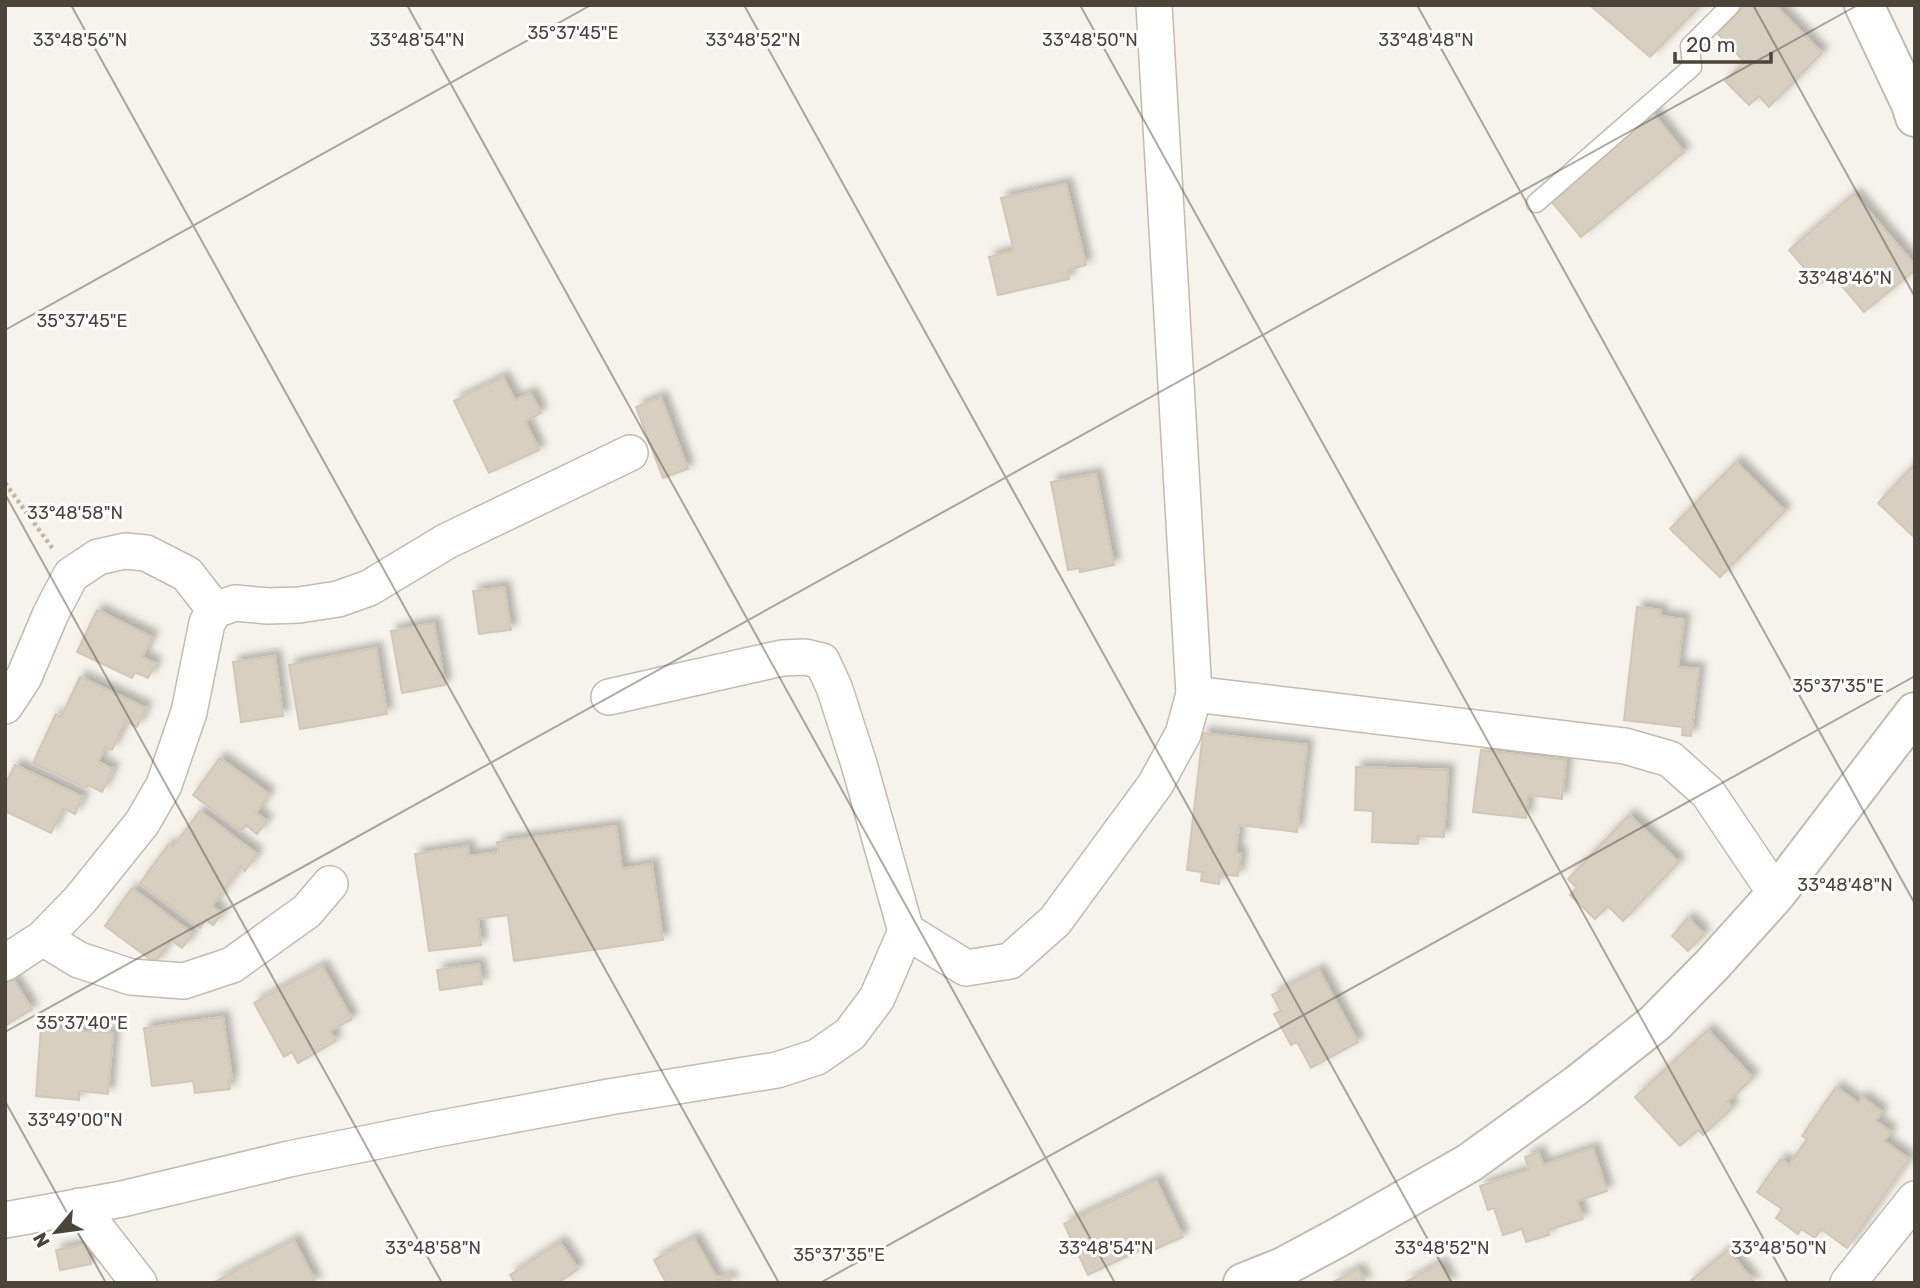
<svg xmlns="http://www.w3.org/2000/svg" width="1920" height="1288" viewBox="0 0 1920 1288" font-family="Rubik,sans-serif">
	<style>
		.building { fill: #d8cfc1; stroke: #d3c7b4; stroke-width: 2; filter: url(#shadow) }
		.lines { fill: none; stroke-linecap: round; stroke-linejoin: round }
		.service-casing { stroke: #c2bbae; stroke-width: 21 }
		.minor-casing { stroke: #c2bbae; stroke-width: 38 }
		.tertiary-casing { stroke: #c2bbae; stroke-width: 42 }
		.path { stroke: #c4b79f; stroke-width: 4.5; stroke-dasharray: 3.5 3.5; stroke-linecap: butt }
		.service { stroke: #fff; stroke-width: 18 }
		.minor { stroke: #fff; stroke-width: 35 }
		.tertiary { stroke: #fff; stroke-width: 38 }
		.ticks { fill: none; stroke: #4b4439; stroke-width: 2; stroke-opacity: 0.45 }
		.ticks-label { font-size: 18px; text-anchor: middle; fill: #4b4439; stroke: #fff; stroke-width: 6; stroke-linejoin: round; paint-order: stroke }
	</style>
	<defs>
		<filter id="shadow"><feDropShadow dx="6" dy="-6" stdDeviation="3.5" flood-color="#0004"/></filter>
	</defs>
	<rect width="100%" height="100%" fill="#f6f3ec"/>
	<!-- building -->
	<g class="building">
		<path d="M 1593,5 L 1701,5 L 1650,57 L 1592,7 Z"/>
		<path d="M 1745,5 L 1775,5 L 1822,53 L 1769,107 L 1759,96 L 1749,105 L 1725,81 L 1745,62 L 1717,33 Z"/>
		<path d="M 1650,109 L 1684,152 L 1581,237 L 1546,195 Z"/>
		<path d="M 1066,184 L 1086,265 L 1068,270 L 1069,279 L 998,295 L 989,257 L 1014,251 L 1001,198 Z"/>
		<path d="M 1854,194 L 1915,265 L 1915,270 L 1864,312 L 1832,274 L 1819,285 L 1789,250 Z"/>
		<path d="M 503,377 L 515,400 L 531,393 L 541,413 L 525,421 L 539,450 L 489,473 L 454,401 Z"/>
		<path d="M 661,397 L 688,469 L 663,478 L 636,407 Z"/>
		<path d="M 1736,462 L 1785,511 L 1720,577 L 1670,529 Z"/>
		<path d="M 1913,466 L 1915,467 L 1915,538 L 1878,503 Z"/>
		<path d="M 1096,474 L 1114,565 L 1080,572 L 1080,568 L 1068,570 L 1051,482 Z"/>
		<path d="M 504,587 L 511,630 L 479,634 L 473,591 Z"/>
		<path d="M 1637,607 L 1661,610 L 1660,616 L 1684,619 L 1678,667 L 1699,669 L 1691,736 L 1682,735 L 1683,727 L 1624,720 Z"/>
		<path d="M 97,610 L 152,637 L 142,657 L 156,664 L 148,678 L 135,672 L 132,678 L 77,652 Z"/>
		<path d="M 434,623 L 445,685 L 402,693 L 391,631 Z"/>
		<path d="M 376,648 L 387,714 L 300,729 L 289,665 Z"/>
		<path d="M 275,656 L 283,716 L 241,722 L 233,662 Z"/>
		<path d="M 80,677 L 146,708 L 137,727 L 125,721 L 112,750 L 105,747 L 98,762 L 113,769 L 102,792 L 88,785 L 86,788 L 33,763 L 56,714 L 61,717 Z"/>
		<path d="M 1203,733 L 1307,745 L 1297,832 L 1239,825 L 1236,853 L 1241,853 L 1238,876 L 1220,874 L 1219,884 L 1201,881 L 1202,872 L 1187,870 Z"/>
		<path d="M 1481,750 L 1566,760 L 1562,799 L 1528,795 L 1526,818 L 1473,812 Z"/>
		<path d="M 220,758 L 269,794 L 256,813 L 267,821 L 257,834 L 246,825 L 241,831 L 193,795 Z"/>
		<path d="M 15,765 L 83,797 L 75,814 L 63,808 L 51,833 L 5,811 L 5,785 Z"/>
		<path d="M 1356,767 L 1448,770 L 1444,837 L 1418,836 L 1418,844 L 1372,842 L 1373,811 L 1355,810 Z"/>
		<path d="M 200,811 L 257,854 L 245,871 L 241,867 L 212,906 L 222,913 L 213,925 L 206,920 L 200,928 L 140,883 L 169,844 L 173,847 Z"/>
		<path d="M 1629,815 L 1679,862 L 1623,921 L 1608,906 L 1595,919 L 1570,895 L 1577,888 L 1568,879 Z"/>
		<path d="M 616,826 L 622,869 L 652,864 L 663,940 L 514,961 L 508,915 L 478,919 L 481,945 L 429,951 L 415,854 L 468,846 L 469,856 L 499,852 L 497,842 Z"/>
		<path d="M 132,888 L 193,934 L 182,948 L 171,940 L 155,963 L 105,926 Z"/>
		<path d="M 1688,918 L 1704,934 L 1688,951 L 1672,936 Z"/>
		<path d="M 479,964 L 482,984 L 440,990 L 437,970 Z"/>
		<path d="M 322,966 L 352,1019 L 330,1031 L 336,1041 L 298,1063 L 292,1052 L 284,1057 L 254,1003 Z"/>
		<path d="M 1319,970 L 1358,1042 L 1311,1068 L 1297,1042 L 1291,1045 L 1274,1014 L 1281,1011 L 1272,995 Z"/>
		<path d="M 13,979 L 32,1009 L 5,1026 L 5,984 Z"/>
		<path d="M 223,1017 L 232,1079 L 229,1079 L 230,1089 L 195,1093 L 193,1081 L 152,1086 L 144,1028 Z"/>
		<path d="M 41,1028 L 113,1033 L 108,1094 L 79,1091 L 79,1100 L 36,1096 Z"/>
		<path d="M 1708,1030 L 1753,1078 L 1727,1102 L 1733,1107 L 1703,1135 L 1698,1130 L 1680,1146 L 1635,1097 Z"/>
		<path d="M 1836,1087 L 1858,1103 L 1862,1097 L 1882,1112 L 1876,1121 L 1891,1132 L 1884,1141 L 1909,1159 L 1847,1248 L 1821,1229 L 1815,1238 L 1801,1229 L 1798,1234 L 1776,1218 L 1782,1209 L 1757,1192 L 1781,1159 L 1789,1165 L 1807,1139 L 1802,1136 Z"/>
		<path d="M 1593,1148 L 1607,1191 L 1577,1201 L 1583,1219 L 1548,1230 L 1549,1235 L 1526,1242 L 1522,1229 L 1503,1235 L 1494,1208 L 1488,1210 L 1480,1186 L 1529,1170 L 1525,1157 L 1539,1152 L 1543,1165 Z"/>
		<path d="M 1156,1180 L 1183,1237 L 1149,1252 L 1147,1247 L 1088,1275 L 1064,1224 Z"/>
		<path d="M 694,1238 L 718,1280 L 728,1275 L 732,1283 L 666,1283 L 654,1260 Z"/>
		<path d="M 294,1240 L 316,1283 L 213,1283 Z"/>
		<path d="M 560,1242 L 578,1269 L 558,1283 L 515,1283 L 510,1275 Z"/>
		<path d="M 87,1244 L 91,1264 L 60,1270 L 56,1250 Z"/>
		<path d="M 1728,1250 L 1755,1283 L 1688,1283 Z"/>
		<path d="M 1440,1263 L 1451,1283 L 1404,1283 Z"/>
		<path d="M 1358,1269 L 1366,1283 L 1331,1283 Z"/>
	</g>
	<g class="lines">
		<!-- service casing -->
		<g class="service-casing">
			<path id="service" d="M 1536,203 L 1692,67 L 1690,46 L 1731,5"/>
		</g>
		<!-- minor casing -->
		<g class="minor-casing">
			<g id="minor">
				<path d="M 1194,694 L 1625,746 L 1670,759 L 1708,793 L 1776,894"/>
				<path d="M 5,706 L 24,677 L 51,613 L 71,575 L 98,557 L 125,551 L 146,553 L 187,574 L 215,610"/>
				<path d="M 906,931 L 966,968 L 1010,961 L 1055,921 L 1155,785 L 1183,734 L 1194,694 L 1154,5"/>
				<path d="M 43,938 L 79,960 L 131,977 L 184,981 L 232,965 L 307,911 L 330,884"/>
				<path d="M 5,963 L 43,938 L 80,900 L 142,823 L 164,785 L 189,712 L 207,623 L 215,610 L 235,603 L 268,606 L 299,605 L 338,599 L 369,588 L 447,541 L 630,453"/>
				<path d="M 79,1206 L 139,1283"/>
				<path d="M 5,1220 L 122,1199 L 289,1159 L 437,1129 L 609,1097 L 777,1070 L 817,1057 L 850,1034 L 877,998 L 906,931 L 859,764 L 834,687 L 822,661 L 805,657 L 782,658 L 609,697"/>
				<path d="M 1848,1283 L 1915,1199"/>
			</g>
		</g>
		<!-- tertiary casing -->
		<g class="tertiary-casing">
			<g id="tertiary">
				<path d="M 1864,5 L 1911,104 L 1915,117"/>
				<path d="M 1243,1283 L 1283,1267 L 1337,1238 L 1469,1163 L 1577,1085 L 1655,1023 L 1712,965 L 1776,894 L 1915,712"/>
			</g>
		</g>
		<!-- path -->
		<path class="path" d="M 5,483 L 53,549"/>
		<!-- service -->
		<use href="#service" class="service"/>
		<!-- minor -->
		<use href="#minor" class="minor"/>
		<!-- tertiary -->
		<use href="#tertiary" class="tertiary"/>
	</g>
	<!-- ticks -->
	<path class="ticks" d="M 71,5 L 779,1283M 407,5 L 1115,1283M 744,5 L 1452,1283M 1080,5 L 1788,1283M 1417,5 L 1915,904M 1753,5 L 1915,297M 5,330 L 591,5M 5,494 L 442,1283M 5,1032 L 1858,5M 5,1101 L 106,1283M 820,1283 L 1915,676"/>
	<g class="ticks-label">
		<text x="573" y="39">35°37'45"E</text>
		<text x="80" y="46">33°48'56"N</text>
		<text x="417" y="46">33°48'54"N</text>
		<text x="753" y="46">33°48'52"N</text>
		<text x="1090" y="46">33°48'50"N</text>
		<text x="1426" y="46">33°48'48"N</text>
		<text x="1845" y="284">33°48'46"N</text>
		<text x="82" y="327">35°37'45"E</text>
		<text x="75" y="519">33°48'58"N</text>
		<text x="1838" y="692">35°37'35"E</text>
		<text x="1845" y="891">33°48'48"N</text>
		<text x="82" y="1029">35°37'40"E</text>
		<text x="75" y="1126">33°49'00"N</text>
		<text x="433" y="1254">33°48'58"N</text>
		<text x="1106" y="1254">33°48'54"N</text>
		<text x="1442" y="1254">33°48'52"N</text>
		<text x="1779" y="1254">33°48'50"N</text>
		<text x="839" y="1261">35°37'35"E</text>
	</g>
	<!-- border -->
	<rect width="1920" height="1288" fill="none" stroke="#4b4439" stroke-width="14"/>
	<!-- north arrow -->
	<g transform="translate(56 1232) rotate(241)" stroke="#ffffff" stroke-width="5" paint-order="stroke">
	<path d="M0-5L12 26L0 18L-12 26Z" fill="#4b4439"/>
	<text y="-10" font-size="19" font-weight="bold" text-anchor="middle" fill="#4b4439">N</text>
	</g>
	<!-- scale -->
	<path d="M1675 52v10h96v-10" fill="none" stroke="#4b4439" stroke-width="3.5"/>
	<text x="1686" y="52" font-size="21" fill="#4b4439" stroke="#ffffff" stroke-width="5" paint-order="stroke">20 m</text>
</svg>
